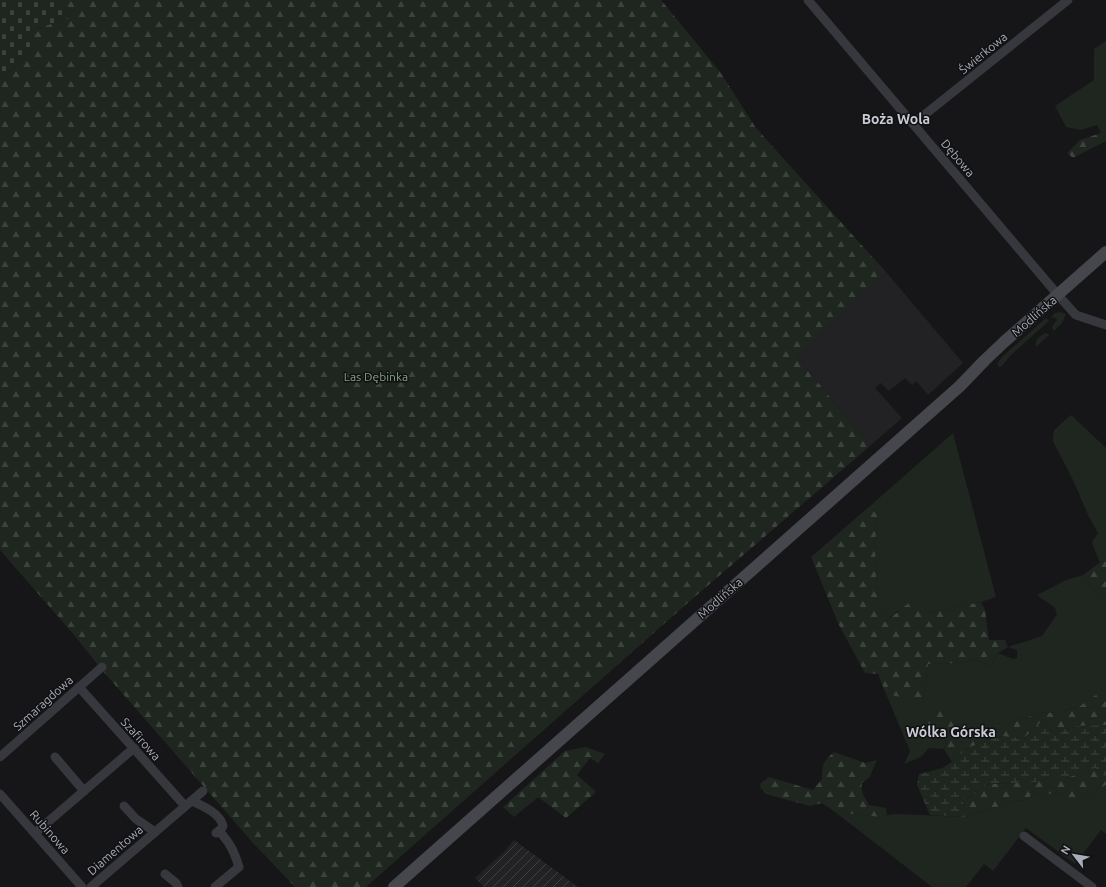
<svg xmlns="http://www.w3.org/2000/svg" width="1106" height="887" viewBox="0 0 1106 887" font-family="Ubuntu,sans-serif">
	<style>
		.built { fill: #222225 }
		.industrial { fill: url(#industrial-furrows) }
		.grass { fill: #1e261f }
		.forest { fill: url(#forest-firs) }
		.wetland { fill: url(#wetland-marsh) }
		.cemetery { fill: url(#cemetery-stones) }
		.lines { fill: none; stroke-linecap: round; stroke-linejoin: round }
		.street { stroke: #37383d; stroke-width: 9 }
		.secondary { stroke: #45474d; stroke-width: 12 }
		.labels { text-anchor: middle; dominant-baseline: central; stroke-width: 3; stroke-linejoin: round; paint-order: stroke }
		.street-label { font-size: 12px; fill: #a8adb8; stroke: #111113 }
		.park-label { font-size: 12px; fill: #7fa381; stroke: #111113 }
		.quarter-label { font-size: 14px; font-weight: bold; fill: #c9ccd4; stroke: #111113 }
	</style>
	<defs>
		<pattern id="industrial-furrows" width="10" height="10" patternUnits="userSpaceOnUse"><rect width="10" height="10" fill="#222225"/><path d="M-1 1l2-2M0 10L10 0M9 11l2-2" fill="none" stroke="#3f3f43"/></pattern>
		<pattern id="forest-firs" width="22" height="20" patternUnits="userSpaceOnUse"><rect width="22" height="20" fill="#1e261f"/><path d="M5 1l3.5 6h-7zM16 11l3.5 6h-7z" fill="#3c433d"/></pattern>
		<pattern id="wetland-marsh" width="20" height="14" patternUnits="userSpaceOnUse"><rect width="20" height="14" fill="#1e261f"/><path d="M1 5h8M5 5V1M11 12h8M15 12V8" fill="none" stroke="#3c433d"/></pattern>
		<pattern id="cemetery-stones" width="16" height="16" patternUnits="userSpaceOnUse"><rect width="16" height="16" fill="#1e261f"/><path d="M2 7V4a2 2 0 0 1 4 0v3zM10 15v-3a2 2 0 0 1 4 0v3z" fill="#3c433d"/></pattern>
	</defs>
	<rect width="100%" height="100%" fill="#161618"/>
	<!-- built -->
	<path class="built" d="M 886,272 L 963,363 L 928,395 L 916,381 L 912,385 L 905,378 L 889,391 L 881,383 L 875,388 L 902,418 L 870,446 L 797,357 Z"/>
	<!-- industrial -->
	<path class="industrial" d="M 514,840 L 578,887 L 484,887 L 475,878 L 504,852 Z"/>
	<!-- grass -->
	<g class="grass">
		<path d="M 1106,41 L 1106,129 L 1101,133 L 1097,125 L 1081,130 L 1066,127 L 1055,106 L 1094,80 L 1094,49 Z"/>
		<path d="M 1060,312 L 1066,314 L 1062,323 L 1054,331 C 1050,326 1054,324 1057,320 L 1054,317 L 1052,318 L 1051,317 L 1055,313 Z"/>
		<path d="M 1046,318 L 1049,321 L 1011,355 L 1001,367 L 999,367 L 997,364 L 1002,357 Z"/>
		<path d="M 1046,333 L 1049,335 L 1036,347 C 1034,341 1040,335 1046,333 Z"/>
		<path d="M 1071,415 L 1106,448 L 1106,561 L 1101,562 L 1099,561 L 1092,542 L 1098,533 L 1089,517 L 1073,480 L 1053,441 L 1054,430 Z"/>
		<path d="M 953,433 L 996,597 L 981,602 L 927,613 L 897,611 L 885,622 L 877,592 L 875,542 L 878,515 L 870,506 Z"/>
		<path d="M 1083,575 L 1087,580 L 1091,589 L 1103,596 L 1106,594 L 1106,695 L 1099,694 L 1080,706 L 1060,712 L 1040,713 L 991,729 L 972,731 L 963,724 L 955,723 L 950,713 L 938,710 L 929,727 L 946,740 L 944,749 L 929,748 L 921,757 L 904,764 L 910,751 L 886,694 L 923,701 L 928,664 L 961,663 L 973,659 L 991,666 L 998,653 L 1013,659 L 1017,658 L 1017,650 L 1008,647 L 1042,636 L 1057,614 L 1055,608 L 1037,595 L 1066,580 Z"/>
		<path d="M 1106,784 L 1106,834 L 1101,830 L 1075,864 L 1026,828 L 993,871 L 984,864 L 966,887 L 932,887 L 835,812 L 880,817 L 887,815 L 898,814 L 965,817 L 1016,801 L 1026,800 L 1034,793 L 1045,794 L 1062,793 L 1082,801 L 1097,789 Z"/>
	</g>
	<!-- forest -->
	<g class="forest">
		<path d="M 66,0 L 661,0 L 720,72 L 756,128 L 886,272 L 797,357 L 870,446 L 691,600 L 366,887 L 295,887 L 254,844 L 102,670 L 75,636 L 0,550 L 0,77 L 23,61 L 38,28 L 70,18 L 63,5 Z"/>
		<path d="M 1106,129 L 1106,141 L 1073,158 L 1067,153 L 1080,140 L 1101,133 Z"/>
		<path d="M 870,506 L 878,515 L 875,542 L 877,592 L 885,622 L 915,598 L 927,613 L 981,602 L 985,610 L 989,640 L 1005,640 L 1008,647 L 998,653 L 991,666 L 973,659 L 961,663 L 928,664 L 923,702 L 886,694 L 878,674 L 865,673 L 839,625 L 811,557 Z"/>
		<path d="M 1106,561 L 1106,594 L 1103,596 L 1091,589 L 1087,580 L 1083,575 L 1101,562 Z"/>
		<path d="M 1099,693 L 1106,695 L 1106,725 L 1078,726 L 1054,732 L 1040,723 L 1024,738 L 997,736 L 966,749 L 952,762 L 944,749 L 946,740 L 929,727 L 928,721 L 933,714 L 938,710 L 950,713 L 954,713 L 956,723 L 963,724 L 972,731 L 990,729 L 1040,713 L 1060,712 L 1080,706 Z"/>
		<path d="M 586,747 L 605,754 L 598,763 L 590,758 L 577,775 L 596,792 L 566,818 L 538,797 L 514,817 L 503,807 L 565,751 Z"/>
		<path d="M 834,752 L 865,763 L 877,760 L 869,778 L 862,783 C 860,791 865,798 869,805 L 886,808 L 887,815 L 880,817 L 835,812 L 822,803 L 810,806 L 766,794 L 760,787 L 761,783 L 769,777 L 813,790 L 822,779 C 822,764 823,762 834,752 Z"/>
		<path d="M 1095,768 L 1106,777 L 1106,785 L 1097,789 L 1082,801 L 1067,799 L 1062,793 L 1045,794 L 1034,793 L 1026,800 L 1016,801 L 965,817 L 963,801 L 988,784 L 1036,782 L 1050,778 L 1066,778 Z"/>
	</g>
	<!-- wetland -->
	<path class="wetland" d="M 1040,723 L 1054,732 L 1078,726 L 1106,725 L 1106,777 L 1095,768 L 1066,778 L 1050,778 L 1036,782 L 988,784 L 963,801 L 965,817 L 930,815 L 917,785 L 919,774 L 942,768 L 952,762 L 966,749 L 997,736 L 1024,738 Z"/>
	<!-- cemetery -->
	<path class="cemetery" d="M 0,0 L 66,0 L 63,5 L 70,18 L 38,28 L 23,61 L 0,77 Z"/>
	<g class="lines">
		<!-- street -->
		<g class="street">
			<path d="M 808,0 L 1058,295 L 1074,313 L 1076,315 L 1106,325"/>
			<path d="M 913,124 L 1068,0"/>
			<path d="M 79,687 L 185,806"/>
			<path d="M 0,757 L 102,667"/>
			<path d="M 55,757 L 84,791"/>
			<path d="M 0,794 L 82,887"/>
			<path d="M 192,801 C 203,806 220,813 223,826 L 221,829 L 216,833"/>
			<path d="M 124,806 L 136,819 L 155,832"/>
			<path d="M 35,833 L 134,748"/>
			<path d="M 1024,836 L 1092,887"/>
			<path d="M 165,874 L 176,883 L 178,887"/>
			<path d="M 91,887 L 203,791"/>
			<path d="M 215,887 L 239,867 C 234,851 230,843 219,831"/>
		</g>
		<!-- secondary -->
		<path class="secondary" d="M 394,887 L 960,386 L 985,360 L 1004,342 L 1106,252"/>
	</g>
	<g class="labels">
		<!-- street labels -->
		<g class="street-label">
			<text transform="translate(983 53) rotate(-39)">Świerkowa</text>
			<text transform="translate(958 158) rotate(50)">Dębowa</text>
			<text transform="translate(1034 316) rotate(-41)">Modlińska</text>
			<text transform="translate(720 598) rotate(-41)">Modlińska</text>
			<text transform="translate(43 703) rotate(-42)">Szmaragdowa</text>
			<text transform="translate(141 739) rotate(48)">Szafirowa</text>
			<text transform="translate(50 832) rotate(49)">Rubinowa</text>
			<text transform="translate(115 850) rotate(-41)">Diamentowa</text>
		</g>
		<!-- park labels -->
		<g class="park-label">
			<text x="376" y="376">Las Dębinka</text>
		</g>
		<!-- quarter labels -->
		<g class="quarter-label">
			<text x="896" y="119">Boża Wola</text>
			<text x="951" y="732">Wólka Górska</text>
		</g>
	</g>
	<!-- north arrow -->
	<g transform="translate(1074 855) rotate(301)" stroke="#111113" stroke-width="3" paint-order="stroke">
	<path d="M0-3L7 15L0 10L-7 15Z" fill="#a8adb8"/>
	<text y="-6" font-size="11" font-weight="bold" text-anchor="middle" fill="#a8adb8">N</text>
	</g>
</svg>
